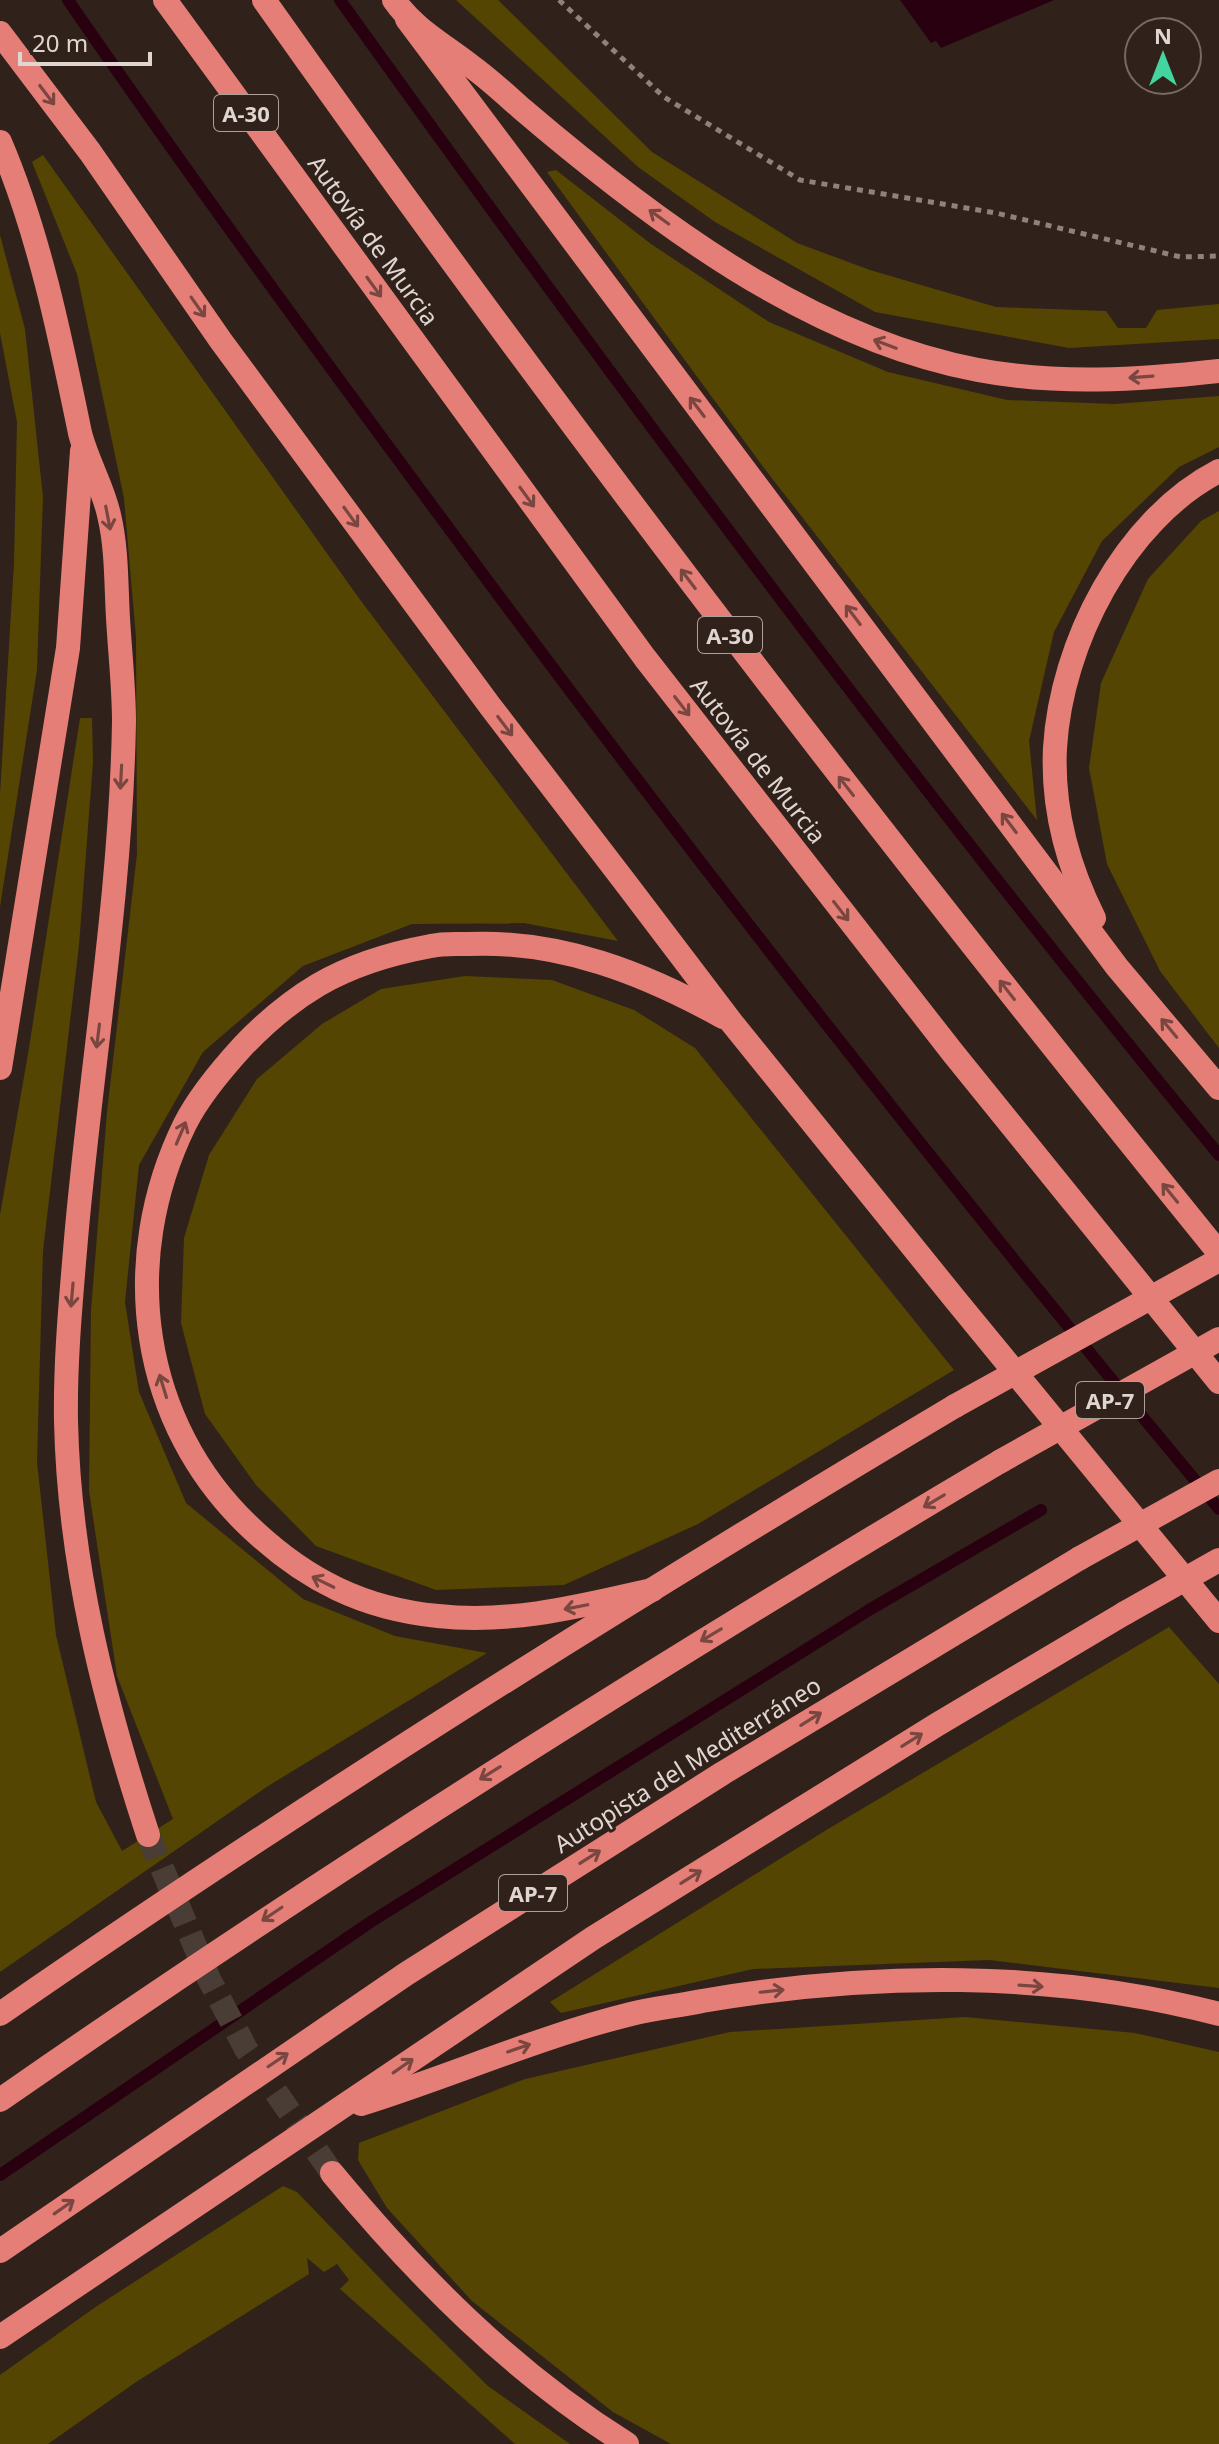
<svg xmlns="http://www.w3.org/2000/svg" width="1219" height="2444" viewBox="0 0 1219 2444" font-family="'Noto Sans',sans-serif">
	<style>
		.green { fill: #544502 }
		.water { fill: #29000f }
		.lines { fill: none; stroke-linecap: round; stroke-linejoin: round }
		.stream { stroke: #29000f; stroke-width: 12 }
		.motorway-tunnel { stroke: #4a3d36; stroke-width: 24; stroke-dasharray: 24 12; stroke-linecap: butt }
		.path { stroke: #8e827c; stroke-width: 5; stroke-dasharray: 6 6; stroke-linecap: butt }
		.motorway { stroke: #e67e78; stroke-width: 24 }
		.motorway-bridge { stroke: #e67e78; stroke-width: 24 }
		.oneway { stroke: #794740 }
		.labels { text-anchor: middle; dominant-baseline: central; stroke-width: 6; stroke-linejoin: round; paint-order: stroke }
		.shield { fill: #30221b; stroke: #aba09a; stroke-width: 2 }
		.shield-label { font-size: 22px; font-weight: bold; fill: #e0d6d1 }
		.street-label { font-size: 24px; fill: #e0d6d1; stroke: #30221b }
	</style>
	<rect width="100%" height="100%" fill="#30221b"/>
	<!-- green -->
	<g class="green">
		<path d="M 456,0 L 498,0 L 652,152 L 797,243 L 870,270 L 996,307 L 1106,311 L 1118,328 L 1146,328 L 1157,310 L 1219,304 L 1219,339 L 1069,348 L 875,312 L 715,222 L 638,167 Z"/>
		<path d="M 43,155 L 361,601 L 618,941 L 524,923 L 412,924 L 303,966 L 203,1052 L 139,1165 L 125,1302 L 139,1392 L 186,1503 L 303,1599 L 395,1636 L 487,1653 L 268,1786 L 0,1972 L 0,1215 L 29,1048 L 80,718 L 92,718 L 93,762 L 79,945 L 43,1251 L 37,1462 L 56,1635 L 96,1802 L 122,1851 L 173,1819 L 117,1676 L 89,1491 L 91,1310 L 107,1112 L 137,854 L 136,638 L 124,498 L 77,274 L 32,162 Z"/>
		<path d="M 556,170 L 651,244 L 769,322 L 888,372 L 1007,400 L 1115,404 L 1219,396 L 1219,447 L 1179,467 L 1102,541 L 1054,632 L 1029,741 L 1037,820 L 764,468 L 547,172 Z"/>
		<path d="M 0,235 L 25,329 L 43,497 L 37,670 L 0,907 L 0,794 L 14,563 L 17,422 L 0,333 Z"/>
		<path d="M 1219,511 L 1219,1048 L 1160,971 L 1107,864 L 1089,768 L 1101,683 L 1148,579 L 1201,521 Z"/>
		<path d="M 465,976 L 552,980 L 634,1010 L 695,1048 L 954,1370 L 698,1524 L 564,1585 L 436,1590 L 316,1546 L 256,1485 L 205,1414 L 181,1323 L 184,1238 L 209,1155 L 257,1079 L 322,1024 L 381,989 Z"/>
		<path d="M 1169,1627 L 1219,1684 L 1219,1988 L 989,1960 L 753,1969 L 561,2013 L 550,2002 L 828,1829 Z"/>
		<path d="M 965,2017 L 1135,2033 L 1219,2052 L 1219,2444 L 671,2444 L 613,2412 L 472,2301 L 387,2208 L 358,2160 L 359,2143 L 525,2079 L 730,2032 Z"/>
		<path d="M 283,2186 L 297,2192 L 397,2296 L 488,2386 L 570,2444 L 515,2444 L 340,2289 L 349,2280 L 337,2264 L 324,2272 L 307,2258 L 309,2274 L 136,2382 L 48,2444 L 0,2444 L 0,2375 L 97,2306 Z"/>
	</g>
	<!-- water -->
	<path class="water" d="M 900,0 L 1054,0 L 941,48 L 936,41 L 931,43 Z"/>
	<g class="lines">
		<!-- stream -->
		<g class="stream">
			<path d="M 68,0 C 187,173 311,342 436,511 C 687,851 948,1185 1219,1509"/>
			<path d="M 340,0 C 622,393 911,782 1219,1155"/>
			<path d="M 0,2175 L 372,1921 L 869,1610 L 1041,1510"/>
		</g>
		<!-- motorway-tunnel -->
		<path class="motorway-tunnel" d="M 148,1835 L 209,1979 L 246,2049 L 332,2173"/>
		<!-- path -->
		<path class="path" d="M 559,0 L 664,97 L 800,180 L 996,213 L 1181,257 L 1219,256"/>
		<!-- motorway -->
		<g class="motorway">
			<path d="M 165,0 L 645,658 L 953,1053 L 1219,1382"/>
			<path d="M 264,0 C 567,429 888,845 1219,1253"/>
			<path d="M 394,0 C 414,29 443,44 471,66 C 489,79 505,94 522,109 C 651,219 808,338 978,370 C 1057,385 1140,380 1219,371"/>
			<path d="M 407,19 L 1117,967 L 1219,1088"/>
			<path d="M 0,33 L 90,152 L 221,341 L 490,706 L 628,886 L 732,1023 L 954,1298 L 1219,1621"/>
			<path d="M 0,142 C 39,233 60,336 80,433 C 87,461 103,487 109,515 C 117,548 116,585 118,618 C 120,653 124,688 124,722 C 121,895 91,1067 76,1239 C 71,1299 65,1360 66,1421 C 69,1564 104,1701 148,1835"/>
			<path d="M 1094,918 C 1068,866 1052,807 1055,748 C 1061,644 1124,520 1219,471"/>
			<path d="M 0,1068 L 68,648 L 82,451"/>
			<path d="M 652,1590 C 581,1606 512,1624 438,1616 C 364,1609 306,1580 252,1529 C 139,1424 118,1260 185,1124 C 199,1096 222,1069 243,1046 C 265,1023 291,1001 318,985 C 352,965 393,953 431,946 C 443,943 456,944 468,944 C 560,940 644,973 723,1017"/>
			<path d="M 0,2014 C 310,1799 631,1599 955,1406"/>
			<path d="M 0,2100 C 325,1874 660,1663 1001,1461"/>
			<path d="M 361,2104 C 451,2076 538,2037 631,2014 C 654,2008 679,2006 702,2001 C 871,1972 1052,1970 1219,2014"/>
			<path d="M 332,2173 C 418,2277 512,2372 627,2444"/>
			<path d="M 0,2251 L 406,1974 L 723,1773 L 1080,1558"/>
			<path d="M 0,2337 L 593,1938 L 938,1724 L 1125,1613"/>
		</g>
		<!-- motorway-bridge -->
		<g class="motorway-bridge">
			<path d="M 955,1406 L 1219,1260"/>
			<path d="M 1001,1461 L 1219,1339"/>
			<path d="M 1080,1558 L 1219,1481"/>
			<path d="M 1125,1613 L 1219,1560"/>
		</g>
	</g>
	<!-- one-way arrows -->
	<defs><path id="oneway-shaft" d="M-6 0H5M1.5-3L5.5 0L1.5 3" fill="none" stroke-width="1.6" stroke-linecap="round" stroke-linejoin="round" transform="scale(2)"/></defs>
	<g class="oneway">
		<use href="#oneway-shaft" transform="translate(47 95) rotate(53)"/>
		<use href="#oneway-shaft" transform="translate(659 217) rotate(-144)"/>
		<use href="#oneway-shaft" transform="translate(374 287) rotate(54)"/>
		<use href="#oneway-shaft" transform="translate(198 307) rotate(55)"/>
		<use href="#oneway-shaft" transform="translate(885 344) rotate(-159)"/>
		<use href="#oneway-shaft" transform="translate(1141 377) rotate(176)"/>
		<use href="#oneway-shaft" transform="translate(697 407) rotate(-127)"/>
		<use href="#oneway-shaft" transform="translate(527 497) rotate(54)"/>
		<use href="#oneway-shaft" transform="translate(351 517) rotate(54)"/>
		<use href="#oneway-shaft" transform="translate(108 518) rotate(79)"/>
		<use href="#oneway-shaft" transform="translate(688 579) rotate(-127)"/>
		<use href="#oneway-shaft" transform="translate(853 615) rotate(-127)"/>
		<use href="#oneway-shaft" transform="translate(682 706) rotate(52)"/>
		<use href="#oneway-shaft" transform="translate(505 726) rotate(53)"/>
		<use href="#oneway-shaft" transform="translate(121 777) rotate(93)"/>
		<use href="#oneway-shaft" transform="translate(846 786) rotate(-128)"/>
		<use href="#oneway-shaft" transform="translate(1009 823) rotate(-127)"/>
		<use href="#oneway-shaft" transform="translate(841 911) rotate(52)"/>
		<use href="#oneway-shaft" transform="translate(1007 990) rotate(-128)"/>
		<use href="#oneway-shaft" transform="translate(1169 1028) rotate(-130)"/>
		<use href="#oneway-shaft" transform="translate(98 1036) rotate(97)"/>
		<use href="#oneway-shaft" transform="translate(181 1133) rotate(-67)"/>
		<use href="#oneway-shaft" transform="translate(1170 1193) rotate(-129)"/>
		<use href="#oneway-shaft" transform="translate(72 1295) rotate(95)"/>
		<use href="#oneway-shaft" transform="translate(163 1386) rotate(-107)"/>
		<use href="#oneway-shaft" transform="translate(934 1501) rotate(149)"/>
		<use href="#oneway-shaft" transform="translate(323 1582) rotate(-154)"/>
		<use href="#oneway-shaft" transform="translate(576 1607) rotate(169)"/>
		<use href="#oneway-shaft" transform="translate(711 1635) rotate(149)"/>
		<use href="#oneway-shaft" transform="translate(811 1719) rotate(-32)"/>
		<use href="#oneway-shaft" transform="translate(912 1740) rotate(-32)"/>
		<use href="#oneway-shaft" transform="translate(490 1773) rotate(148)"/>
		<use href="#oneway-shaft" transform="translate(590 1857) rotate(-32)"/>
		<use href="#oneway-shaft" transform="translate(691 1877) rotate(-32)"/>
		<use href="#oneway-shaft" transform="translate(272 1914) rotate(146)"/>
		<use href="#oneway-shaft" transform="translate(1031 1986) rotate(4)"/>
		<use href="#oneway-shaft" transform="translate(772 1991) rotate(-6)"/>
		<use href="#oneway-shaft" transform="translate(519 2048) rotate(-19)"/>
		<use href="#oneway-shaft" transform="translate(278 2060) rotate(-34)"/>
		<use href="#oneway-shaft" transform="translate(403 2066) rotate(-35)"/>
		<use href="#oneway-shaft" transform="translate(64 2207) rotate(-35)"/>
	</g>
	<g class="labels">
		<!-- shield labels -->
		<g class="shield">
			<rect x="214" y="95" width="64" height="36" rx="6"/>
			<rect x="698" y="617" width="64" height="36" rx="6"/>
			<rect x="1076" y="1382" width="68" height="36" rx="6"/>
			<rect x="499" y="1875" width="68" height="36" rx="6"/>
		</g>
		<g class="shield-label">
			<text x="246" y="113">A-30</text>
			<text x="730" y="635">A-30</text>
			<text x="1110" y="1400">AP-7</text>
			<text x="533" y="1893">AP-7</text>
		</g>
		<!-- street labels -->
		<g class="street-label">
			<text transform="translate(374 240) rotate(54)">Autovía de Murcia</text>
			<text transform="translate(759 760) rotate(52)">Autovía de Murcia</text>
			<text transform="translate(687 1764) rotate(-32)">Autopista del Mediterráneo</text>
		</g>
	</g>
	<!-- north arrow -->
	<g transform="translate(1163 56)"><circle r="38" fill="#30221b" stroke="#766a64" stroke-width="2"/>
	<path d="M0-6L14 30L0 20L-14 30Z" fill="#43d4a0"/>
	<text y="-12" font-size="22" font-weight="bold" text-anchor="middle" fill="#e0d6d1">N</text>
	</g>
	<!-- scale -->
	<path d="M20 52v12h130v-12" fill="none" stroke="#e0d6d1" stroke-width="4"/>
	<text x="32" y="52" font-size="24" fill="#e0d6d1" stroke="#30221b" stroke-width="6" paint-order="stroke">20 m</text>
</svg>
